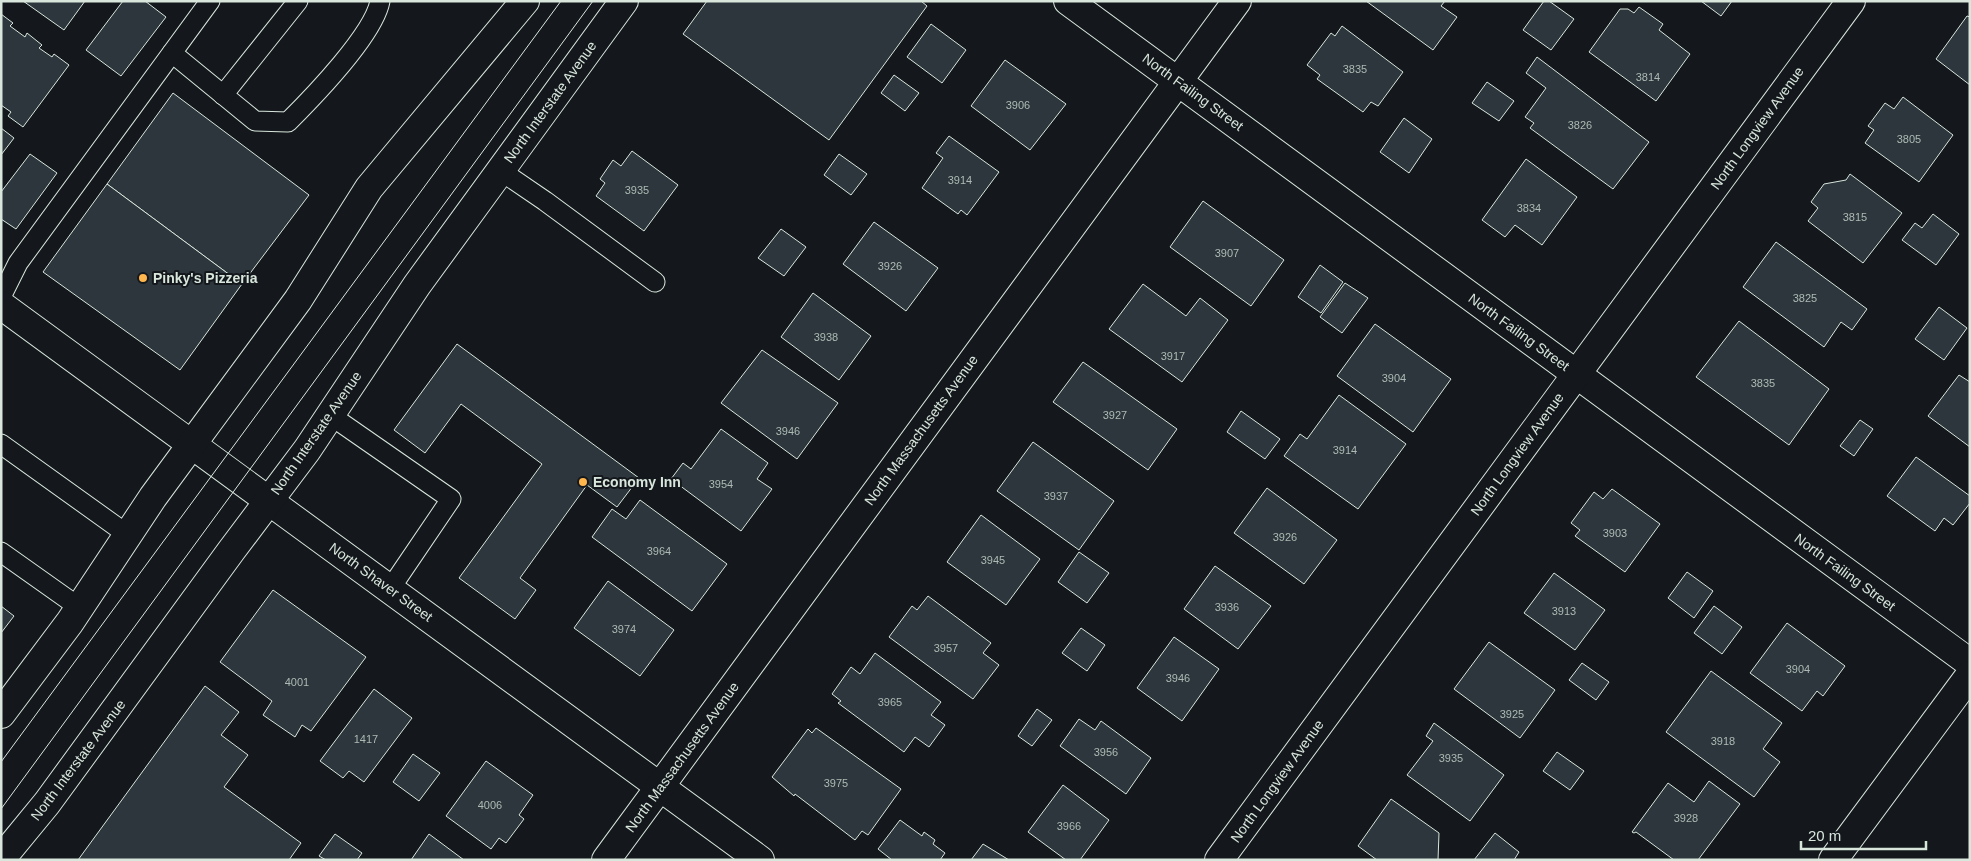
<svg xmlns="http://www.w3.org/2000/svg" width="1971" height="861" viewBox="0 0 1971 861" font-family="Arial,sans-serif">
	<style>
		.building { fill: #2c363c; stroke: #d8e6dc }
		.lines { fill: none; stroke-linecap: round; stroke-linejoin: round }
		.lane-casing { stroke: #d8e6dc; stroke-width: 21 }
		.street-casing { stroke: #d8e6dc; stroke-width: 30 }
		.secondary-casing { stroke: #d8e6dc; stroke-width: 30 }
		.lane { stroke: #14181c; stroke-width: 19 }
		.street { stroke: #14181c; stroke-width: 28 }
		.secondary { stroke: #14181c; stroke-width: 28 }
		.tram { stroke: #d8e6dc; stroke-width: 1 }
		.poi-dot { fill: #ffb74d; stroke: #14181c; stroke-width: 2 }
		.labels { text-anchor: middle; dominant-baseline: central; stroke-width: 4; stroke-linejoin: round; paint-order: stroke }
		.number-label { font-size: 11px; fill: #adbab4 }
		.street-label { font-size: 14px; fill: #d8e6dc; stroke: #14181c }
		.poi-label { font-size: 14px; font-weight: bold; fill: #d8e6dc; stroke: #14181c; text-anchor: start }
	</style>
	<rect width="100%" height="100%" fill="#14181c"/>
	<!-- building -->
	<g class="building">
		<path d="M 23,1 L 85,1 L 64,30 Z"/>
		<path d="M 123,1 L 145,1 L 166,17 L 121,76 L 86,50 Z"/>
		<path d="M 707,1 L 921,1 L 927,6 L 829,140 L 683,34 Z"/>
		<path d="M 1366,1 L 1445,1 L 1441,6 L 1457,17 L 1433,50 Z"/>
		<path d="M 1544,1 L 1549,1 L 1574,19 L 1551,50 L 1523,30 Z"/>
		<path d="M 1701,1 L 1732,1 L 1721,16 Z"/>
		<path d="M 1639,7 L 1663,24 L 1659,30 L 1690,54 L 1656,101 L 1589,52 L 1620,9 L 1628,9 L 1634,13 Z"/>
		<path d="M 1,14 L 13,23 L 10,26 L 25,37 L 27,33 L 42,45 L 39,48 L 52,57 L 54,54 L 69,65 L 23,127 L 8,116 L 11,112 L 1,105 Z"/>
		<path d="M 1967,16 L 1970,17 L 1970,85 L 1936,59 Z"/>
		<path d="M 931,24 L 966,50 L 942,83 L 907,57 Z"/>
		<path d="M 1342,26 L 1403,72 L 1378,106 L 1371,102 L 1363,112 L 1317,79 L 1320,75 L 1307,65 L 1331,33 L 1335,36 Z"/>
		<path d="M 1537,57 L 1649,142 L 1613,189 L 1530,128 L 1534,123 L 1525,117 L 1546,88 L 1526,73 Z"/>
		<path d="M 1005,60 L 1066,104 L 1030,150 L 971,106 Z"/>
		<path d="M 894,75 L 919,93 L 905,111 L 881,93 Z"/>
		<path d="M 1487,82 L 1514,101 L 1499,121 L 1472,103 Z"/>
		<path d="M 173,93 L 309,195 L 242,284 L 107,184 Z"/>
		<path d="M 1903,97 L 1953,135 L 1919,182 L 1865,143 L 1874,130 L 1868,126 L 1885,103 L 1894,109 Z"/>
		<path d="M 1404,118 L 1432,139 L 1409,173 L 1380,152 Z"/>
		<path d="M 1,128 L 14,138 L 1,155 Z"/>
		<path d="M 949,136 L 999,172 L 967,215 L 961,210 L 958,214 L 922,188 L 943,158 L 936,153 Z"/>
		<path d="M 632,151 L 678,185 L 644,231 L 596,196 L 605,183 L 600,179 L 613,160 L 621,166 Z"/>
		<path d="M 30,154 L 57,173 L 16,229 L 1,219 L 1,192 Z"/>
		<path d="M 839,154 L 867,174 L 851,195 L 824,175 Z"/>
		<path d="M 1526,159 L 1577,197 L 1542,245 L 1515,225 L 1505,237 L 1482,220 Z"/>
		<path d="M 1850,174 L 1902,213 L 1863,263 L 1808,221 L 1818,208 L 1811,202 L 1824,184 L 1846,180 Z"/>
		<path d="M 107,184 L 242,284 L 180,370 L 43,272 Z"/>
		<path d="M 1203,201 L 1284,260 L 1251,306 L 1170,247 Z"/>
		<path d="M 1933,214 L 1959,234 L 1936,265 L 1902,240 L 1915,223 L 1922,228 Z"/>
		<path d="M 874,222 L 938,268 L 906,311 L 843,264 Z"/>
		<path d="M 781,229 L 806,247 L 784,276 L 758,258 Z"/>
		<path d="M 1776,242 L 1867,309 L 1852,330 L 1841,322 L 1824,347 L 1743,287 Z"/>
		<path d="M 1320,265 L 1343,282 L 1321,313 L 1298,297 Z"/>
		<path d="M 1345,283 L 1368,298 L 1342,333 L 1320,317 Z"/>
		<path d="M 1143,284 L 1186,316 L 1200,298 L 1228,320 L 1182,382 L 1109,329 Z"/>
		<path d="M 813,293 L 871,336 L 839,380 L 781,337 Z"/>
		<path d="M 1939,307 L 1967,328 L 1944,360 L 1915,339 Z"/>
		<path d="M 1739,321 L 1829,389 L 1789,445 L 1696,377 Z"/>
		<path d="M 1375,324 L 1451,379 L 1413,432 L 1337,376 Z"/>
		<path d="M 457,344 L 639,478 L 617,507 L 587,485 L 520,578 L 536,590 L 515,619 L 459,578 L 542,464 L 461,404 L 425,453 L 394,430 Z"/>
		<path d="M 762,350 L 838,403 L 797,459 L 721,403 Z"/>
		<path d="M 1083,362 L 1177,429 L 1148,470 L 1053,402 Z"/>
		<path d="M 1959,375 L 1970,382 L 1970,447 L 1928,416 Z"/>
		<path d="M 1339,395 L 1406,444 L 1358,509 L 1284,456 L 1300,434 L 1307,439 Z"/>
		<path d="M 1241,411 L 1280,439 L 1265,459 L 1227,432 Z"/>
		<path d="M 1860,420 L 1873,429 L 1854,456 L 1840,446 Z"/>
		<path d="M 721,429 L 768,463 L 757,479 L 772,489 L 741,531 L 671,479 L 683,463 L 691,469 Z"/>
		<path d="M 1033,442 L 1114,501 L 1079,550 L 997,491 Z"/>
		<path d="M 1916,457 L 1970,496 L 1970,503 L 1953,525 L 1944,518 L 1935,531 L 1887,496 Z"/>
		<path d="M 1267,488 L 1337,540 L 1304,584 L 1234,533 Z"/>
		<path d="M 1612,489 L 1660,524 L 1625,572 L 1575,536 L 1580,530 L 1571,523 L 1594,492 L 1603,499 Z"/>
		<path d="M 640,500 L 727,564 L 692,611 L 592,537 L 612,509 L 626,519 Z"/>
		<path d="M 981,515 L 1040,559 L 1006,605 L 947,562 Z"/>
		<path d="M 1079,552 L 1109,573 L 1087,603 L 1058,582 Z"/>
		<path d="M 1215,566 L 1271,606 L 1238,649 L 1184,609 Z"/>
		<path d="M 1687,572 L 1713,591 L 1694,618 L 1668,598 Z"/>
		<path d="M 1554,573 L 1605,610 L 1575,650 L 1524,613 Z"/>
		<path d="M 608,581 L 674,630 L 640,676 L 574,628 Z"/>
		<path d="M 273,590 L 366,657 L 311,731 L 302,725 L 295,737 L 263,715 L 272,701 L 220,662 Z"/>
		<path d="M 928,596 L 991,643 L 983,653 L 999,665 L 973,699 L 889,637 L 912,606 L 917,610 Z"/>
		<path d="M 1,606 L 14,616 L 1,633 Z"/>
		<path d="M 1714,606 L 1742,627 L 1722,654 L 1694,633 Z"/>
		<path d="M 1787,623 L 1845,666 L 1823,696 L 1817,691 L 1802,711 L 1750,673 Z"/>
		<path d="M 1081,628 L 1105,645 L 1087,671 L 1062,653 Z"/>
		<path d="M 1174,637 L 1219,669 L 1182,721 L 1137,688 Z"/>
		<path d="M 1489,642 L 1555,690 L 1520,738 L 1454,689 Z"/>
		<path d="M 875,653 L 941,702 L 931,715 L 945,725 L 929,747 L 915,737 L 904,752 L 838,703 L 841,701 L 832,694 L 851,667 L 860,674 Z"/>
		<path d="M 1582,663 L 1609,682 L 1596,700 L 1569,680 Z"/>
		<path d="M 1711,671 L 1782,723 L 1763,749 L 1780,762 L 1754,797 L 1666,732 Z"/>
		<path d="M 205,686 L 239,712 L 221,735 L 248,755 L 224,787 L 301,843 L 289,860 L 78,860 Z"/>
		<path d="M 374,689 L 412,718 L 364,782 L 349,771 L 343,778 L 320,761 Z"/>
		<path d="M 1037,709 L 1052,720 L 1032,746 L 1018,736 Z"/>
		<path d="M 1079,719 L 1095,730 L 1101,721 L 1151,758 L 1126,794 L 1060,746 Z"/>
		<path d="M 1434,723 L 1504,775 L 1470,821 L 1407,775 L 1433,741 L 1426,736 Z"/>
		<path d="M 816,728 L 901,789 L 868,835 L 862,831 L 855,840 L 795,794 L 794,796 L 772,777 L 808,729 L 812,733 Z"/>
		<path d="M 1557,752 L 1584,771 L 1570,790 L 1543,771 Z"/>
		<path d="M 413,754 L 440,773 L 419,801 L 393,782 Z"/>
		<path d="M 486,761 L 533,795 L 519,815 L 524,819 L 506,843 L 499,838 L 491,849 L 446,816 Z"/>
		<path d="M 1709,781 L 1740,804 L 1698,860 L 1674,860 L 1636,832 L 1634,833 L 1632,832 L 1668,783 L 1694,802 Z"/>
		<path d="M 1063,785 L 1109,820 L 1080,860 L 1066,860 L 1028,832 Z"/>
		<path d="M 1391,799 L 1439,833 L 1438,860 L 1377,860 L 1358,846 Z"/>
		<path d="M 900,820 L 922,836 L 924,832 L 935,840 L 933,844 L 945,853 L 940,860 L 892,860 L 878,849 Z"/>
		<path d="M 1495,833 L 1519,852 L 1514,860 L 1474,860 Z"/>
		<path d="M 335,834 L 362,853 L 357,860 L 326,860 L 319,856 Z"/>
		<path d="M 429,834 L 464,860 L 411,860 Z"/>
		<path d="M 983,844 L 1009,860 L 971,860 Z"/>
	</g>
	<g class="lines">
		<!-- lane casing -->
		<g class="lane-casing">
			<g id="lane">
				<path d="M 172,53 L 255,121 L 288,122 C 313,97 374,34 380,1"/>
				<path d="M 223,95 L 298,1"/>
				<path d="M 501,171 L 545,201 L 655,282"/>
				<path d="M 1,297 L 18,263 L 210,1"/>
				<path d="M 330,415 L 451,499 L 390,589"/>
				<path d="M 1,444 L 128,535"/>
				<path d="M 1,552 L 80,608"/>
			</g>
		</g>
		<!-- street casing -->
		<g class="street-casing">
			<g id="street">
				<path d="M 1068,1 L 1970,663"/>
				<path d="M 1,305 L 760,860"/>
				<path d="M 606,860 L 1237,1"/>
				<path d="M 1219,860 L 1851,1"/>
				<path d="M 1833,860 L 1970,675"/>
			</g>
		</g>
		<!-- secondary casing -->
		<g class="secondary-casing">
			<g id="secondary">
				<path d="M 1,714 L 70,622 L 153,497 L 298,300 L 369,188 L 525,1"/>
				<path d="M 1,859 L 47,803 L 231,551 L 307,450 L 417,285 L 624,1"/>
			</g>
		</g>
		<!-- lane -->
		<use href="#lane" class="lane"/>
		<!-- street -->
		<use href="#street" class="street"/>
		<!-- secondary -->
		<use href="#secondary" class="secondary"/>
		<!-- tram -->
		<g class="tram">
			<path d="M 1,762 L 561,1"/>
			<path d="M 1,809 L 593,1"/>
		</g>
	</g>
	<!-- markers -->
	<g class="poi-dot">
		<circle cx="143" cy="278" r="5"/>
		<circle cx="583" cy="482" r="5"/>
	</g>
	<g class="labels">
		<!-- number labels -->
		<g class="number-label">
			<text x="1355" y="69">3835</text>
			<text x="1648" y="77">3814</text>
			<text x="1018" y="105">3906</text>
			<text x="1580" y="125">3826</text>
			<text x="1909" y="139">3805</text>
			<text x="960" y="180">3914</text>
			<text x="637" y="190">3935</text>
			<text x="1529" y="208">3834</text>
			<text x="1855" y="217">3815</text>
			<text x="1227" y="253">3907</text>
			<text x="890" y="266">3926</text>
			<text x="1805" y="298">3825</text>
			<text x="826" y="337">3938</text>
			<text x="1173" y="356">3917</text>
			<text x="1394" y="378">3904</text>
			<text x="1763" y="383">3835</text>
			<text x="1115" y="415">3927</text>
			<text x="788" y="431">3946</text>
			<text x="1345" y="450">3914</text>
			<text x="721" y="484">3954</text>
			<text x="1056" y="496">3937</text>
			<text x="1615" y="533">3903</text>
			<text x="1285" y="537">3926</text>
			<text x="659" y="551">3964</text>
			<text x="993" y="560">3945</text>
			<text x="1227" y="607">3936</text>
			<text x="1564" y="611">3913</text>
			<text x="624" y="629">3974</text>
			<text x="946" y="648">3957</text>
			<text x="1798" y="669">3904</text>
			<text x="1178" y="678">3946</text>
			<text x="297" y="682">4001</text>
			<text x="890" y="702">3965</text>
			<text x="1512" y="714">3925</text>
			<text x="366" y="739">1417</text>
			<text x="1723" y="741">3918</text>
			<text x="1106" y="752">3956</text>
			<text x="1451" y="758">3935</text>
			<text x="836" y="783">3975</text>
			<text x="490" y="805">4006</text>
			<text x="1686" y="818">3928</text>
			<text x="1069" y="826">3966</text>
		</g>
		<!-- street labels -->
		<g class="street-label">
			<text transform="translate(1193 92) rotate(36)">North Failing Street</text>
			<text transform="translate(550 102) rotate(-54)">North Interstate Avenue</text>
			<text transform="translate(1757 128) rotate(-54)">North Longview Avenue</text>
			<text transform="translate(1519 332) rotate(36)">North Failing Street</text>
			<text transform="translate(921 430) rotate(-54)">North Massachusetts Avenue</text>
			<text transform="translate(316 433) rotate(-55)">North Interstate Avenue</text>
			<text transform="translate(1517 454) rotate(-54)">North Longview Avenue</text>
			<text transform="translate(1845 572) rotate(36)">North Failing Street</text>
			<text transform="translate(381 582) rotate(36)">North Shaver Street</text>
			<text transform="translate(682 757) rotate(-54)">North Massachusetts Avenue</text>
			<text transform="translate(78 760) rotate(-53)">North Interstate Avenue</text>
			<text transform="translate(1277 781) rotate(-54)">North Longview Avenue</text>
		</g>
		<!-- poi labels -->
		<g class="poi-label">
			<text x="153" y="278">Pinky's Pizzeria</text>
			<text x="593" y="482">Economy Inn</text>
		</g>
	</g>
	<!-- border -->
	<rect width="1971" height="861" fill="none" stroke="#d8e6dc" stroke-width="5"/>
	<!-- scale -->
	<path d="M1801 841v8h125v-8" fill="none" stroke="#d8e6dc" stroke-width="2.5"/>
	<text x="1808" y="841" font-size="15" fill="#d8e6dc" stroke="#14181c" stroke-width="4" paint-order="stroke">20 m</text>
</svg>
